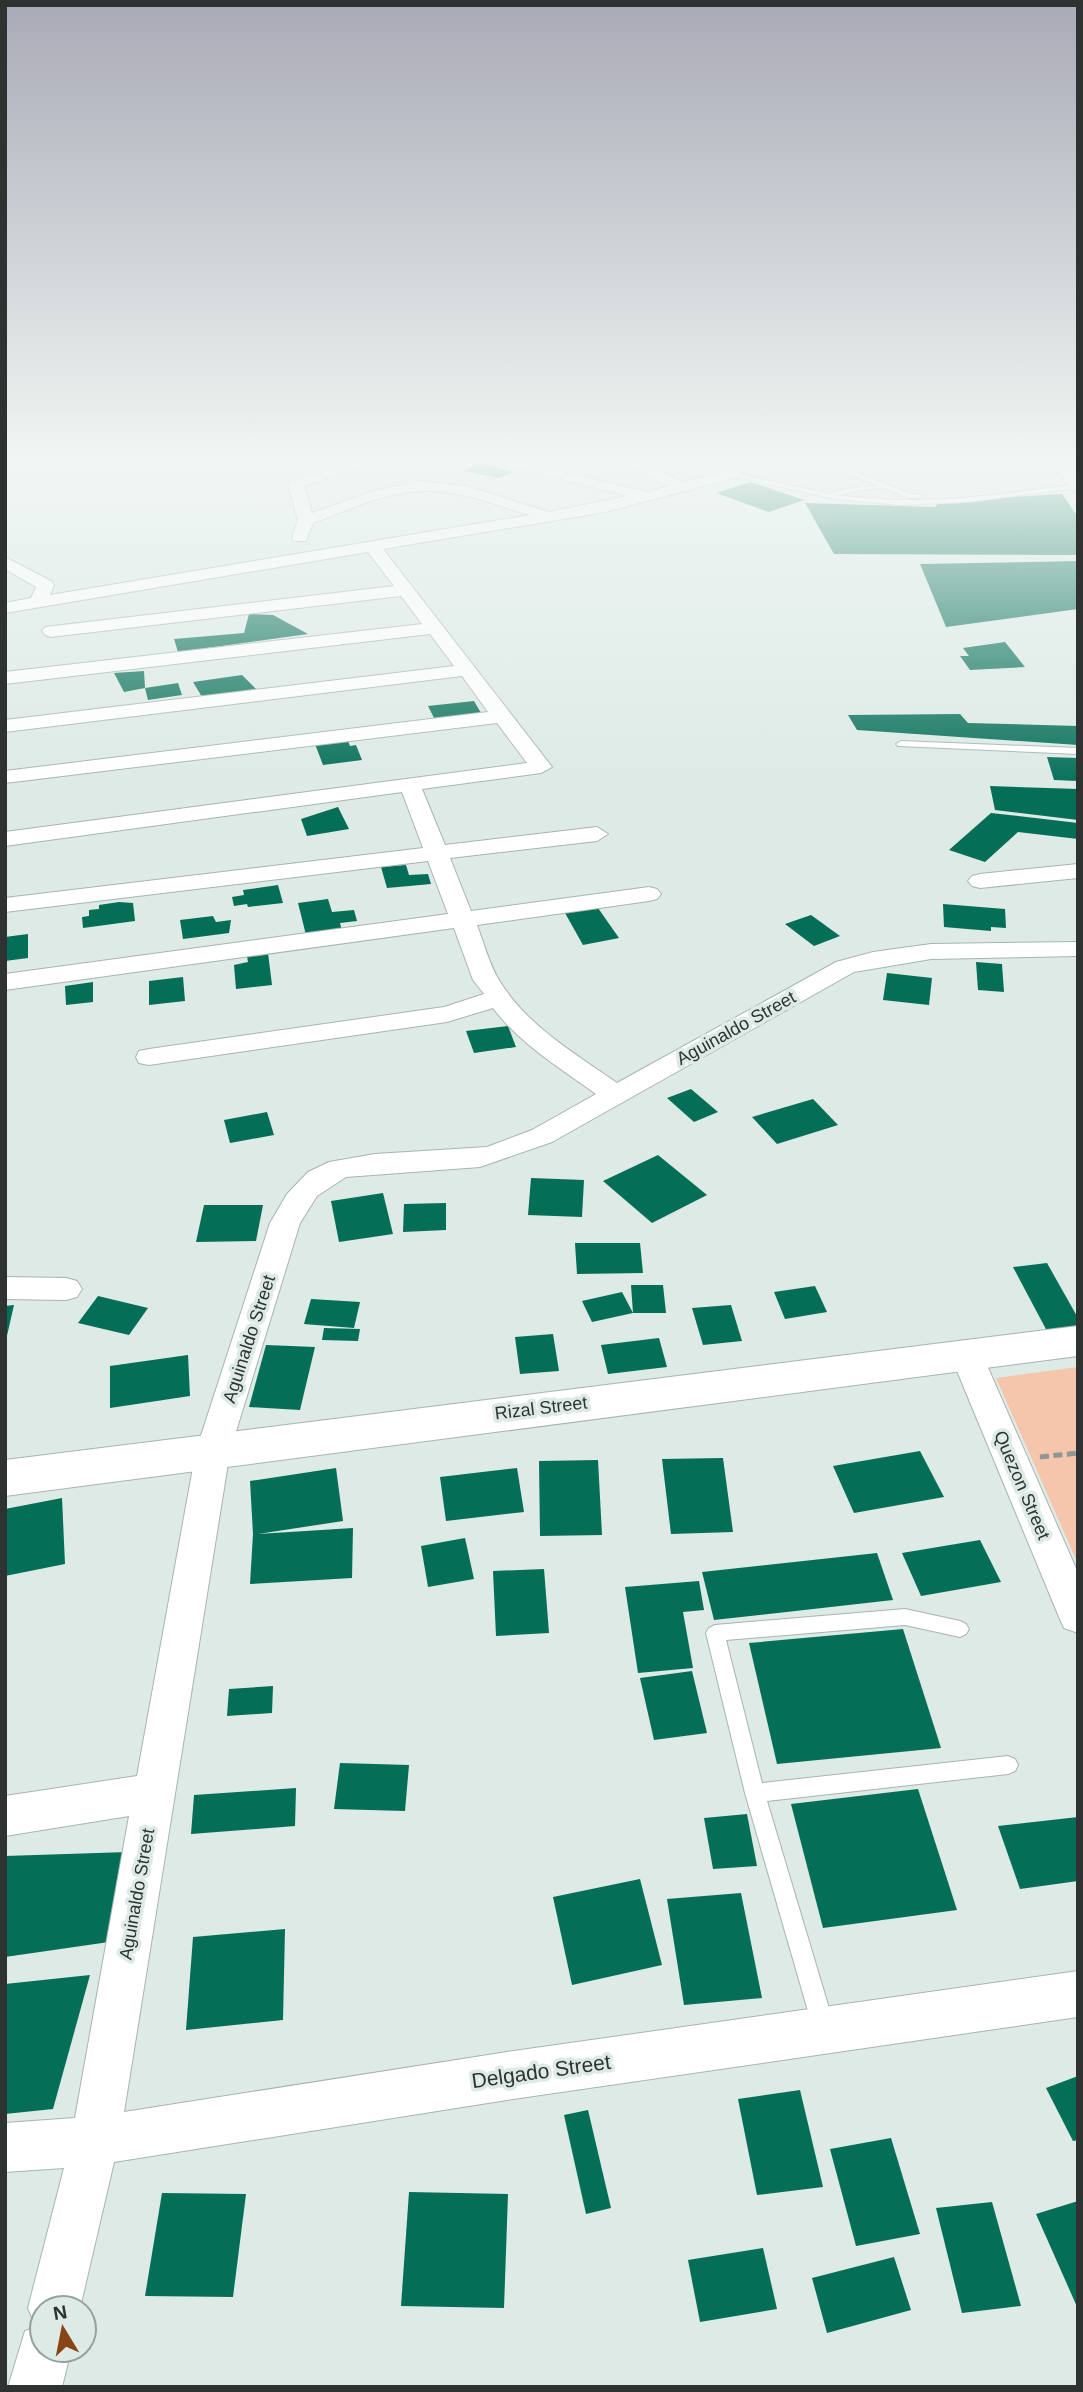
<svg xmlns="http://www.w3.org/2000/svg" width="1083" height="2392" viewBox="0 0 1083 2392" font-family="Helvetica,sans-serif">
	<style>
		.green { fill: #f5c6ac }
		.building { fill: #056e57 }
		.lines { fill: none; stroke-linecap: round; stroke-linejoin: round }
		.lane-casing { stroke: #a8b4af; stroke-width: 2 }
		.street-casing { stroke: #a8b4af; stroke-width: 2 }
		.secondary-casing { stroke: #a8b4af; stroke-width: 2 }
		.primary-casing { stroke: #a8b4af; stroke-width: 2 }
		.path { stroke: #8d9793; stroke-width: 5; stroke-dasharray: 9 4.5; stroke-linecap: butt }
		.lane { fill: #fff; fill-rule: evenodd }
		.street { fill: #fff; fill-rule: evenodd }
		.secondary { fill: #fff; fill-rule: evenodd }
		.primary { fill: #fff; fill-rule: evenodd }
		.labels { text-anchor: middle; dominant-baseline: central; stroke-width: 7; stroke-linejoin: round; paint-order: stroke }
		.street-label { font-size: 18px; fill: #2e3332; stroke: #ddeae5 }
		.near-street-label { font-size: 21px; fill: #2e3332; stroke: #ddeae5 }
	</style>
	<rect width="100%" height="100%" fill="#ddeae5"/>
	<!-- green -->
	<path class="green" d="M 1078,1367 L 1078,1564 L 996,1378 Z"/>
	<!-- building -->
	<g class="building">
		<path d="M 478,463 L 514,472 L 498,478 L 463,471 Z"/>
		<path d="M 751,482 L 804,500 L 769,512 L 716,493 Z"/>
		<path d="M 1062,494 L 1078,517 L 1078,555 L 834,554 L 805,503 L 935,507 L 941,501 Z"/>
		<path d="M 1078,561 L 1078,609 L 946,627 L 920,564 Z"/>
		<path d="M 249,614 L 273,615 L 308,634 L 178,652 L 174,639 L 244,633 Z"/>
		<path d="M 1005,642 L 1025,667 L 970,670 L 960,656 L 969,656 L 963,648 Z"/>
		<path d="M 144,671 L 145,688 L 178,683 L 182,695 L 148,700 L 145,688 L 124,692 L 114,673 Z"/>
		<path d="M 242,675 L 256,689 L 202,697 L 193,682 Z"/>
		<path d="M 474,701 L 481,713 L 434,718 L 428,706 Z"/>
		<path d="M 960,714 L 968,723 L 1078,726 L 1078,745 L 857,730 L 848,715 Z"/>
		<path d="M 348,741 L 350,746 L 356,745 L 362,760 L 323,765 L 315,744 Z"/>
		<path d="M 1047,757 L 1078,758 L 1078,781 L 1054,780 Z"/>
		<path d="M 990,786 L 1078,789 L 1078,820 L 995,810 Z"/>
		<path d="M 338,807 L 349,829 L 307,836 L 301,819 Z"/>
		<path d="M 991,813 L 1078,823 L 1078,839 L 1018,832 L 985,862 L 949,850 Z"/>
		<path d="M 406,865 L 409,875 L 428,874 L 431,884 L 387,888 L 381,867 Z"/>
		<path d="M 278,885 L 283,903 L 248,907 L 247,904 L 234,906 L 232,897 L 244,895 L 243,890 Z"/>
		<path d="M 328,899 L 332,912 L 354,910 L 357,921 L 340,923 L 342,931 L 306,935 L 298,903 Z"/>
		<path d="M 119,902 L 133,903 L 135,921 L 83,928 L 82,917 L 89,916 L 89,910 L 99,909 L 99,905 Z"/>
		<path d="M 943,904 L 1005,909 L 1006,928 L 991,927 L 991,931 L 944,927 Z"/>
		<path d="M 598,908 L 619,938 L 583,945 L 565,913 Z"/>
		<path d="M 811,915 L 840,936 L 814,946 L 785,924 Z"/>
		<path d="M 213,916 L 216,922 L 231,920 L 229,933 L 183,939 L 180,920 Z"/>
		<path d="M 28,934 L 28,958 L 5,961 L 5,937 Z"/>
		<path d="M 268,953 L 272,985 L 236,989 L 234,965 L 248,962 L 247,956 Z"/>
		<path d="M 976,962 L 1002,964 L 1004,992 L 978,990 Z"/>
		<path d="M 887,973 L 932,978 L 929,1005 L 883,1000 Z"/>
		<path d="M 183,977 L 185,1001 L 149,1005 L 149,981 Z"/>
		<path d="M 93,982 L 93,1002 L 66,1005 L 65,986 Z"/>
		<path d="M 508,1026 L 516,1047 L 474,1053 L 466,1031 Z"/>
		<path d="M 691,1089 L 718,1112 L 694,1122 L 667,1098 Z"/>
		<path d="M 813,1099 L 838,1125 L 777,1144 L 752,1117 Z"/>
		<path d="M 267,1112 L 274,1135 L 230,1143 L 224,1120 Z"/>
		<path d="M 658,1155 L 707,1195 L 652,1223 L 603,1181 Z"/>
		<path d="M 531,1178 L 584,1180 L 582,1217 L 528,1215 Z"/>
		<path d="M 383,1193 L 393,1234 L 339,1242 L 331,1201 Z"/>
		<path d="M 446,1203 L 446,1230 L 403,1232 L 404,1204 Z"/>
		<path d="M 204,1205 L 263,1205 L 256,1241 L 196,1242 Z"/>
		<path d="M 575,1243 L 640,1243 L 643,1273 L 577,1274 Z"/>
		<path d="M 1047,1263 L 1078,1318 L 1078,1330 L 1048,1333 L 1013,1267 Z"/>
		<path d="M 631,1285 L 663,1285 L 666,1313 L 633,1313 Z"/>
		<path d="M 815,1286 L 827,1312 L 785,1319 L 774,1292 Z"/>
		<path d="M 622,1292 L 633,1313 L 592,1322 L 582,1301 Z"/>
		<path d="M 98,1296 L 148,1308 L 129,1335 L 78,1323 Z"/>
		<path d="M 311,1299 L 360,1302 L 354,1328 L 304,1324 Z"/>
		<path d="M 14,1305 L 6,1340 L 5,1340 L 5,1306 Z"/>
		<path d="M 731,1305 L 742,1341 L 703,1345 L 692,1308 Z"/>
		<path d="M 324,1328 L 360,1329 L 358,1341 L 322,1340 Z"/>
		<path d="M 553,1334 L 559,1371 L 520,1374 L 515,1337 Z"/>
		<path d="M 659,1338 L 667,1367 L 608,1374 L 601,1345 Z"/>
		<path d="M 266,1345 L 315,1347 L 300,1410 L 249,1407 Z"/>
		<path d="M 188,1355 L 190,1396 L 110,1408 L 110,1366 Z"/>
		<path d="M 920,1451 L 944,1497 L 854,1513 L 833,1466 Z"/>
		<path d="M 723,1458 L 733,1532 L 671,1534 L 662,1459 Z"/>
		<path d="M 598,1460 L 602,1535 L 540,1536 L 539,1461 Z"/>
		<path d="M 336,1468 L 343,1521 L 258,1534 L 353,1528 L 352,1578 L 250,1584 L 253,1534 L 250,1481 Z"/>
		<path d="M 517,1468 L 524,1512 L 446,1521 L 440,1477 Z"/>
		<path d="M 62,1498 L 65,1564 L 5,1576 L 5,1509 Z"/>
		<path d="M 465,1538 L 474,1579 L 428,1587 L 421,1546 Z"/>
		<path d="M 980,1540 L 1001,1582 L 921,1596 L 902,1553 Z"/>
		<path d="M 877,1553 L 893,1600 L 714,1620 L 702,1572 Z"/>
		<path d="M 544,1569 L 549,1633 L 496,1636 L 493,1571 Z"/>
		<path d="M 699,1581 L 704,1610 L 683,1612 L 693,1668 L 638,1673 L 625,1587 Z"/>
		<path d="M 903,1629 L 941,1748 L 777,1764 L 749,1643 Z"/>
		<path d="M 692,1671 L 707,1733 L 654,1740 L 640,1678 Z"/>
		<path d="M 273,1686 L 272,1713 L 227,1716 L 229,1689 Z"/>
		<path d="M 340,1763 L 409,1765 L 405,1811 L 334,1809 Z"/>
		<path d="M 296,1788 L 295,1826 L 191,1834 L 194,1795 Z"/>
		<path d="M 918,1789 L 957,1910 L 823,1928 L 791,1804 Z"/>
		<path d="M 747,1814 L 757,1866 L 713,1869 L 704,1818 Z"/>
		<path d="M 1078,1817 L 1078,1881 L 1020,1889 L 998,1826 Z"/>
		<path d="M 128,1852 L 109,1942 L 5,1957 L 5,1856 Z"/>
		<path d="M 640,1879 L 662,1965 L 572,1985 L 553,1897 Z"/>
		<path d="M 741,1893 L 762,1998 L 684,2005 L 667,1899 Z"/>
		<path d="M 285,1929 L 283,2020 L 186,2030 L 193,1937 Z"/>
		<path d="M 90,1975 L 53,2109 L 5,2114 L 5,1984 Z"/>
		<path d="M 1078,2076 L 1078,2140 L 1073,2141 L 1046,2088 Z"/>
		<path d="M 800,2090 L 823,2187 L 757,2195 L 738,2099 Z"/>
		<path d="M 588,2110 L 611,2208 L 586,2214 L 564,2115 Z"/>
		<path d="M 891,2138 L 920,2234 L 856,2246 L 830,2149 Z"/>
		<path d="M 409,2192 L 508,2194 L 504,2308 L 401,2306 Z"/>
		<path d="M 162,2193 L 246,2194 L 233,2297 L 145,2296 Z"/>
		<path d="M 1078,2201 L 1078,2309 L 1036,2214 Z"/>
		<path d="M 992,2202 L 1021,2306 L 962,2313 L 936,2208 Z"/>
		<path d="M 763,2248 L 777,2309 L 700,2322 L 688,2260 Z"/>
		<path d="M 894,2257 L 911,2310 L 827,2333 L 812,2278 Z"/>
	</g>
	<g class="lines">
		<!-- lane casing -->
		<g class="lane-casing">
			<g id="lane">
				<path d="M 784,454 L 795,454 L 738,474 L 831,494 L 834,491 L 876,485 L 799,454 L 810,454 L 909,493 L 924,496 C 911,502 899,493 887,489 C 874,486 851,493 837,495 C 918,507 998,495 1078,484 L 1078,488 L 967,502 L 900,505 L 836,499 L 726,475 Z"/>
				<path d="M 901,741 L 1078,748 L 1078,754 L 898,746 L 896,744 Z"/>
				<path d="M 905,1609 L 960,1621 L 966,1624 L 969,1629 L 966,1634 L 960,1637 L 905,1625 L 726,1640 L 762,1783 L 1008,1756 L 1015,1759 L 1018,1765 L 1015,1771 L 1008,1774 L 767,1801 L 834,2025 L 831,2033 L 823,2036 L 815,2033 L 812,2025 L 745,1793 L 706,1633 L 709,1628 L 715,1625 Z"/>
			</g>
		</g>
		<!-- street casing -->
		<g class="street-casing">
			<g id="street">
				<path d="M 375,454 L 399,454 L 304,486 L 312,513 L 371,492 L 420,481 L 466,486 L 549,512 L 628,496 L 462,454 L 490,454 L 647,492 L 668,486 L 604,454 L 624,454 L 684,482 L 730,470 L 738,475 L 735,478 L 605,512 L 383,549 L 552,767 L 541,773 L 422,789 L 445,845 L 597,827 L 608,834 L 597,841 L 450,858 L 471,911 L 649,887 L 657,889 L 661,894 L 657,899 L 649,901 L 477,925 C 484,943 489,964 499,980 C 526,1025 574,1053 617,1083 L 836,962 L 873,952 L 931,944 L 1078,942 L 1078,956 L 931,959 L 854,972 L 552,1142 L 480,1167 L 346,1177 L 317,1196 L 300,1223 L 230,1451 L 124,2112 L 507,2052 L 1078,1971 L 1078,2017 L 507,2100 L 114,2162 L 80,2308 L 42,2308 L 42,2350 L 71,2350 L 62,2387 L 8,2387 L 25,2331 L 36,2327 L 28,2308 L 64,2168 L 5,2172 L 5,2123 L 75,2118 L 129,1816 L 5,1836 L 5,1796 L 137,1776 L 196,1451 L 270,1223 L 287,1194 L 308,1172 L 329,1162 L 375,1154 L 487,1147 L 532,1130 L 596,1094 C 560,1068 520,1044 493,1008 L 447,1022 L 149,1065 L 139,1063 L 136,1057 L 139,1051 L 149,1049 L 444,1007 L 484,994 L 473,980 L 454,928 L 5,990 L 5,974 L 448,914 L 428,861 L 5,912 L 5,898 L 423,848 L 402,792 L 5,846 L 5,832 L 527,763 L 497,723 L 5,783 L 5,771 L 488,712 L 462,676 L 5,732 L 5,720 L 454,666 L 430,634 L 5,684 L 5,672 L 422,624 L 401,596 L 51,637 L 45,635 L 42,631 L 45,627 L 394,586 L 368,552 L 5,613 L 5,603 L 31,598 L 36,587 L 5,569 L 5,557 L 51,581 L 54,585 L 50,595 L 530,515 C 499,506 468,493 435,491 C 392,488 352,509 313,523 L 306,541 L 294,541 L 292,538 L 298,520 L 288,484 L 291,481 Z"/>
				<path d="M 1078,864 L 1078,878 L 980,888 L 972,886 L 968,881 L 972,876 L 980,874 Z"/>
				<path d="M 5,1277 L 66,1278 L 77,1281 L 82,1289 L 77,1297 L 66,1300 L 5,1299 Z"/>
				<path d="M 966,1342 L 978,1346 L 982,1354 L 1078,1573 L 1078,1633 L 1064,1628 L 1059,1617 L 950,1354 L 954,1346 Z"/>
			</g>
		</g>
		<!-- secondary casing -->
		<g class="secondary-casing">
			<path id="secondary" d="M 1078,1326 L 1078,1356 L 5,1496 L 5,1460 Z"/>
		</g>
		<!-- primary casing -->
		<g class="primary-casing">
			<path id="primary" d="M 1046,454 L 1065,454 L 1078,472 L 1078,492 L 1071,490 Z"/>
		</g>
		<!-- path -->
		<path class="path" d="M 1040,1457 L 1078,1453"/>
		<!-- lane -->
		<use href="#lane" class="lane"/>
		<!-- street -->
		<use href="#street" class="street"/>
		<!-- secondary -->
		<use href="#secondary" class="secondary"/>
		<!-- primary -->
		<use href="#primary" class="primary"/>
	</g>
	<!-- sky -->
	<linearGradient id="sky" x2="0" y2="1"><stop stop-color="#a9aab6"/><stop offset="0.58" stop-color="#f0f6f3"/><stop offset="1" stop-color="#f0f6f3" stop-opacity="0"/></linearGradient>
	<rect width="1083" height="789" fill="url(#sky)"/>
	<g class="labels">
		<!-- street labels -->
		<g class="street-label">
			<text transform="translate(736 1028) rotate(-29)">Aguinaldo Street</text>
			<text transform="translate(249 1339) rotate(-72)">Aguinaldo Street</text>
			<text transform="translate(541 1408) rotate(-7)">Rizal Street</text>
			<text transform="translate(1022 1485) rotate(67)">Quezon Street</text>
			<text transform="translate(137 1894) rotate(-80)">Aguinaldo Street</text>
		</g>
		<!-- near-street labels -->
		<g class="near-street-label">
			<text transform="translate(541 2071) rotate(-8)">Delgado Street</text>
		</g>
	</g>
	<!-- border -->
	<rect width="1083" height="2392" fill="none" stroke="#2e3332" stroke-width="14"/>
	<!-- north arrow -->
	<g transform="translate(63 2329) rotate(350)"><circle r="33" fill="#ddeae5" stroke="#97a19d" stroke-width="2"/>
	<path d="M0-5L12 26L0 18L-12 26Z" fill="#874416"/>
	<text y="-10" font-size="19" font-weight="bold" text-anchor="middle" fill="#2e3332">N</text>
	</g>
</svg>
